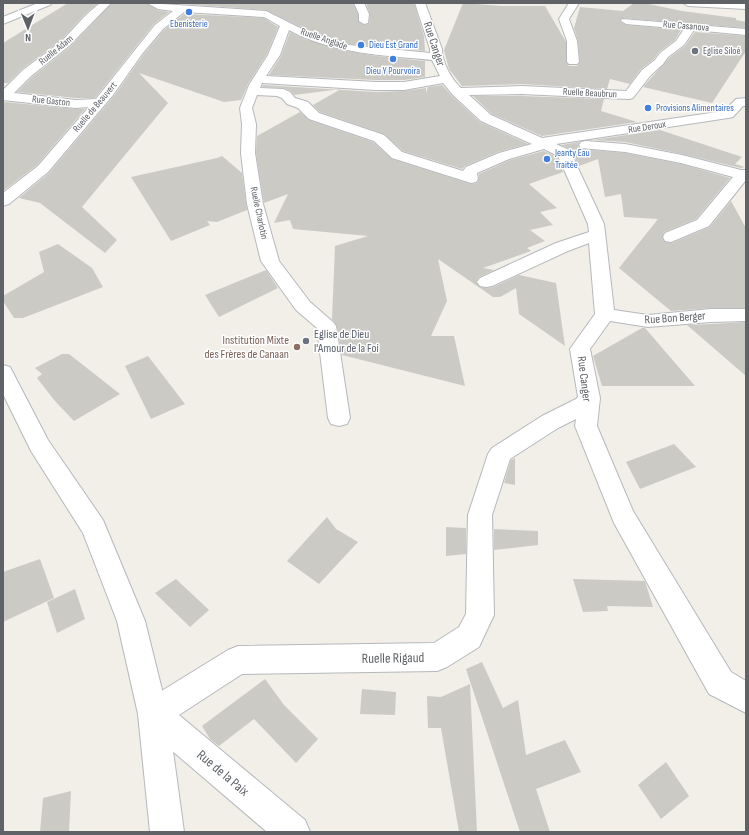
<svg xmlns="http://www.w3.org/2000/svg" width="749" height="835" viewBox="0 0 749 835" font-family="'Sofia Sans Condensed',sans-serif">
	<style>
		.building { fill: #cccac5 }
		.lines { fill: none; stroke-linecap: round; stroke-linejoin: round }
		.minor-casing { stroke: #b5b8bc; stroke-width: 2 }
		.tertiary-casing { stroke: #b5b8bc; stroke-width: 2 }
		.minor { fill: #fff; fill-rule: evenodd }
		.tertiary { fill: #fff; fill-rule: evenodd }
		.shop-dot { fill: #3f7fe0; stroke: #fff; stroke-width: 1.5 }
		.worship-dot { fill: #6b7280; stroke: #fff; stroke-width: 1.5 }
		.education-dot { fill: #8d6e63; stroke: #fff; stroke-width: 1.5 }
		.labels { text-anchor: middle; dominant-baseline: central; stroke-width: 3; stroke-linejoin: round; paint-order: stroke }
		.far-shop-label { font-size: 10px; fill: #366cbe; stroke: #fff; text-anchor: start }
		.far-street-label { font-size: 10px; fill: #5f6368; stroke: #fff }
		.far-worship-label { font-size: 10px; fill: #5b616d; stroke: #fff; text-anchor: start }
		.street-label { font-size: 12px; fill: #5f6368; stroke: #fff }
		.worship-label { font-size: 12px; fill: #5b616d; stroke: #fff; text-anchor: start }
		.education-label { font-size: 12px; fill: #785e54; stroke: #fff; text-anchor: end }
		.near-street-label { font-size: 14px; fill: #5f6368; stroke: #fff }
	</style>
	<rect width="100%" height="100%" fill="#f1efe8"/>
	<!-- building -->
	<g class="building">
		<path d="M 68,3 L 98,3 L 85,14 L 61,40 L 22,69 L 8,83 L 3,83 L 3,43 Z"/>
		<path d="M 112,3 L 146,3 L 157,10 L 169,12 L 154,24 L 95,98 L 76,98 L 17,92 L 32,77 L 71,46 Z"/>
		<path d="M 169,3 L 353,3 L 358,14 L 358,21 L 364,25 L 369,24 L 370,14 L 366,3 L 414,3 L 424,36 L 425,51 L 349,44 L 307,30 L 266,10 Z"/>
		<path d="M 463,3 L 502,6 L 545,6 L 566,42 L 566,62 L 569,66 L 577,66 L 580,62 L 578,41 L 574,28 L 580,7 L 623,11 L 634,3 L 644,3 L 682,11 L 736,18 L 736,20 L 746,22 L 746,28 L 622,18 L 620,21 L 626,25 L 681,30 L 675,40 L 659,52 L 654,59 L 641,69 L 630,84 L 610,79 L 607,89 L 522,84 L 462,86 L 449,69 L 444,50 Z"/>
		<path d="M 184,14 L 264,18 L 278,27 L 267,54 L 248,84 L 241,100 L 224,102 L 139,73 L 168,103 L 82,207 L 117,240 L 105,253 L 40,203 L 19,198 L 49,173 L 114,96 L 143,55 L 164,30 Z"/>
		<path d="M 290,32 L 305,39 L 340,50 L 377,56 L 425,61 L 425,77 L 404,80 L 376,80 L 269,75 L 281,56 Z"/>
		<path d="M 695,32 L 746,36 L 746,51 L 712,103 L 643,87 L 669,58 L 685,46 Z"/>
		<path d="M 263,85 L 376,92 L 404,91 L 426,88 L 426,93 L 428,87 L 442,85 L 452,96 L 480,122 L 528,144 L 498,152 L 465,166 L 462,169 L 403,151 L 384,134 L 320,112 L 313,105 L 341,89 L 294,95 L 291,91 L 284,88 L 262,87 Z"/>
		<path d="M 473,96 L 522,96 L 604,99 L 601,111 L 637,122 L 542,136 L 492,114 Z"/>
		<path d="M 5,102 L 76,109 L 85,109 L 37,165 L 3,191 L 3,103 Z"/>
		<path d="M 300,112 L 309,120 L 373,142 L 392,159 L 471,184 L 477,183 L 479,179 L 479,174 L 510,160 L 544,151 L 557,157 L 563,172 L 529,184 L 557,208 L 540,212 L 553,225 L 530,230 L 545,241 L 527,248 L 531,251 L 483,268 L 494,270 L 479,277 L 476,282 L 480,287 L 486,288 L 493,287 L 519,275 L 556,283 L 565,346 L 519,314 L 516,288 L 500,297 L 493,297 L 438,259 L 447,301 L 431,336 L 454,336 L 465,386 L 342,355 L 337,326 L 332,319 L 335,246 L 368,236 L 293,229 L 290,220 L 274,223 L 288,194 L 264,203 L 256,153 L 257,136 Z"/>
		<path d="M 660,130 L 742,157 L 735,164 L 745,167 L 741,168 L 682,154 L 625,142 L 593,140 Z"/>
		<path d="M 579,142 L 578,146 L 581,149 L 625,153 L 681,164 L 730,178 L 696,219 L 664,232 L 662,238 L 665,242 L 672,243 L 710,227 L 731,201 L 746,228 L 746,308 L 711,308 L 671,311 L 619,268 L 658,219 L 624,217 L 621,194 L 605,197 L 598,159 L 579,166 L 570,149 L 561,145 Z"/>
		<path d="M 222,156 L 242,173 L 247,210 L 217,222 L 207,221 L 210,225 L 171,241 L 131,177 L 217,158 Z"/>
		<path d="M 58,244 L 92,268 L 103,287 L 23,318 L 14,318 L 3,301 L 3,296 L 44,272 L 39,252 Z"/>
		<path d="M 266,270 L 278,288 L 219,317 L 205,295 Z"/>
		<path d="M 746,322 L 746,376 L 687,325 L 711,324 Z"/>
		<path d="M 642,328 L 645,328 L 695,386 L 602,386 L 593,356 Z"/>
		<path d="M 62,354 L 69,354 L 120,394 L 74,421 L 55,401 L 37,378 L 42,374 L 35,368 Z"/>
		<path d="M 148,356 L 185,404 L 151,419 L 125,366 Z"/>
		<path d="M 674,444 L 696,467 L 640,489 L 626,462 Z"/>
		<path d="M 515,458 L 515,485 L 504,483 L 511,460 Z"/>
		<path d="M 327,517 L 336,529 L 358,542 L 319,584 L 287,561 Z"/>
		<path d="M 446,527 L 466,528 L 466,554 L 446,556 Z"/>
		<path d="M 494,529 L 538,531 L 538,545 L 494,550 Z"/>
		<path d="M 40,559 L 54,598 L 3,622 L 3,572 Z"/>
		<path d="M 176,579 L 209,610 L 190,627 L 155,593 Z"/>
		<path d="M 573,579 L 645,581 L 653,607 L 607,606 L 608,611 L 583,612 Z"/>
		<path d="M 75,589 L 85,619 L 57,633 L 47,602 Z"/>
		<path d="M 482,662 L 503,708 L 518,700 L 526,755 L 565,740 L 581,772 L 536,789 L 550,832 L 520,832 L 466,669 Z"/>
		<path d="M 265,679 L 284,705 L 318,739 L 296,763 L 254,719 L 219,746 L 210,739 L 202,726 Z"/>
		<path d="M 470,684 L 477,832 L 459,832 L 441,728 L 428,728 L 427,696 L 441,697 Z"/>
		<path d="M 362,689 L 396,692 L 395,715 L 360,714 Z"/>
		<path d="M 666,762 L 689,796 L 661,819 L 638,785 Z"/>
		<path d="M 71,791 L 69,832 L 40,832 L 43,798 Z"/>
	</g>
	<g class="lines">
		<!-- minor casing -->
		<g class="minor-casing">
			<g id="minor">
				<path d="M 38,3 L 52,3 L 50,5 L 3,24 L 3,17 Z"/>
				<path d="M 100,3 L 111,3 L 70,45 L 31,76 L 14,93 L 76,100 L 96,99 L 155,25 L 173,11 L 158,9 L 147,3 L 266,11 L 306,31 L 349,45 L 430,53 L 430,49 L 415,3 L 425,3 L 442,49 C 442,62 451,79 461,88 L 522,86 L 626,91 L 642,70 L 655,60 L 660,53 L 676,41 L 684,29 L 626,24 L 621,21 L 622,19 L 746,29 L 746,35 L 694,30 L 684,45 L 668,57 L 663,64 L 650,76 L 633,98 L 629,99 L 522,94 L 469,95 L 491,115 L 542,138 L 724,111 L 736,99 L 746,98 L 746,106 L 743,106 L 733,117 L 728,118 L 556,144 L 569,150 L 571,153 L 604,224 L 614,310 L 648,315 L 711,309 L 746,309 L 746,321 L 711,322 L 648,327 L 610,321 L 590,349 L 600,398 L 597,426 L 633,511 L 731,672 L 746,681 L 746,713 L 709,694 L 614,523 L 575,426 L 576,419 L 558,428 L 510,459 L 492,515 L 494,615 L 479,647 L 447,667 L 437,671 L 242,674 L 179,715 L 305,820 L 310,832 L 267,832 L 142,725 L 138,714 L 142,703 L 228,650 L 238,646 L 434,643 L 459,627 L 466,614 L 468,515 L 488,454 L 492,448 L 542,416 L 576,399 L 578,397 L 570,349 L 595,314 L 589,243 L 568,251 L 492,286 L 486,287 L 480,286 L 477,282 L 480,278 L 556,243 L 589,232 L 588,224 L 558,156 L 544,149 L 509,159 L 477,173 L 478,179 L 476,182 L 471,183 L 392,158 L 374,141 L 309,119 L 298,108 L 287,104 L 282,98 L 277,96 L 257,95 L 252,108 L 256,124 L 255,153 L 263,204 L 279,261 L 310,302 L 333,322 L 336,326 L 350,418 L 347,424 L 339,426 L 331,424 L 328,418 L 317,328 L 296,310 L 261,261 L 247,204 L 241,153 L 242,124 L 240,108 L 249,85 L 268,55 L 280,26 L 264,17 L 184,12 L 163,29 L 142,54 L 113,95 L 48,172 L 9,204 L 3,206 L 3,193 L 38,166 L 89,107 L 76,108 L 3,100 L 3,90 L 23,70 L 62,41 L 86,15 ZM 289,30 C 333,54 383,55 432,60 L 440,76 L 404,82 L 376,82 L 266,76 L 280,55 ZM 262,83 L 376,90 L 404,90 L 443,83 L 453,95 L 481,121 L 532,144 L 499,153 L 466,167 L 463,171 L 402,152 L 384,135 L 319,113 L 308,102 L 295,98 L 290,92 L 283,89 L 260,88 Z"/>
				<path d="M 354,3 L 364,3 L 369,14 L 368,23 L 364,24 L 359,21 L 359,14 Z"/>
				<path d="M 569,3 L 579,3 L 569,19 L 577,41 L 579,62 L 577,64 L 569,64 L 567,62 L 567,41 L 559,19 Z"/>
				<path d="M 683,3 L 746,3 L 746,9 L 688,6 Z"/>
				<path d="M 586,141 L 625,144 L 682,155 L 741,170 L 746,170 L 746,180 L 709,226 L 671,242 L 665,241 L 663,237 L 665,233 L 697,220 L 733,177 L 681,163 L 625,152 L 581,148 L 579,145 L 581,142 Z"/>
			</g>
		</g>
		<!-- tertiary casing -->
		<g class="tertiary-casing">
			<path id="tertiary" d="M 3,365 L 10,367 L 48,440 L 103,520 L 145,621 L 168,714 L 184,832 L 150,832 L 138,714 L 117,621 L 83,533 L 31,451 L 3,394 Z"/>
		</g>
		<!-- minor -->
		<use href="#minor" class="minor"/>
		<!-- tertiary -->
		<use href="#tertiary" class="tertiary"/>
	</g>
	<!-- markers -->
	<g class="shop-dot">
		<circle cx="189" cy="12" r="4"/>
		<circle cx="361" cy="45" r="4"/>
		<circle cx="393" cy="59" r="4"/>
		<circle cx="648" cy="108" r="4"/>
		<circle cx="547" cy="159" r="4"/>
	</g>
	<g class="worship-dot">
		<circle cx="695" cy="51" r="4"/>
		<circle cx="306" cy="341" r="4"/>
	</g>
	<circle class="education-dot" cx="297" cy="347" r="4"/>
	<g class="labels">
		<!-- far-shop labels -->
		<g class="far-shop-label">
			<text x="189" y="24" text-anchor="middle">Ebenisterie</text>
			<text x="369" y="45">Dieu Est Grand</text>
			<text x="393" y="71" text-anchor="middle">Dieu Y Pourvoira</text>
			<text x="656" y="108">Provisions Alimentaires</text>
			<text x="555" y="153">Jeanty Eau<tspan x="555" dy="12">Traitée</tspan></text>
		</g>
		<!-- far-street labels -->
		<g class="far-street-label">
			<text transform="translate(686 26) rotate(5)">Rue Casanova</text>
			<text transform="translate(324 39) rotate(19)">Ruelle Anglade</text>
			<text transform="translate(56 50) rotate(-39)">Ruelle Adam</text>
			<text transform="translate(590 93) rotate(3)">Ruelle Beaubrun</text>
			<text transform="translate(51 101) rotate(6)">Rue Gaston</text>
			<text transform="translate(95 107) rotate(-50)">Ruelle de Beauvert</text>
			<text transform="translate(647 127) rotate(-9)">Rue Deroux</text>
			<text transform="translate(259 213) rotate(78)">Ruelle Charlotin</text>
		</g>
		<!-- far-worship labels -->
		<g class="far-worship-label">
			<text x="703" y="51">Eglise Siloé</text>
		</g>
		<!-- street labels -->
		<g class="street-label">
			<text transform="translate(434 44) rotate(72)">Rue Canger</text>
			<text transform="translate(675 318) rotate(-4)">Rue Bon Berger</text>
			<text transform="translate(584 379) rotate(83)">Rue Canger</text>
		</g>
		<!-- worship labels -->
		<g class="worship-label">
			<text x="314" y="334">Eglise de Dieu<tspan x="314" dy="14">l'Amour de la Foi</tspan></text>
		</g>
		<!-- education labels -->
		<g class="education-label">
			<text x="289" y="340">Institution Mixte<tspan x="289" dy="14">des Frères de Canaan</tspan></text>
		</g>
		<!-- near-street labels -->
		<g class="near-street-label">
			<text transform="translate(393 658) rotate(-1)">Ruelle Rigaud</text>
			<text transform="translate(223 773) rotate(40)">Rue de la Paix</text>
		</g>
	</g>
	<!-- border -->
	<rect width="749" height="835" fill="none" stroke="#5f6368" stroke-width="8"/>
	<!-- north arrow -->
	<g transform="translate(28 28) rotate(179)" stroke="#ffffff" stroke-width="3" paint-order="stroke">
	<path d="M0-3L7 15L0 10L-7 15Z" fill="#5f6368"/>
	<text y="-6" font-size="11" font-weight="bold" text-anchor="middle" fill="#5f6368">N</text>
	</g>
</svg>
